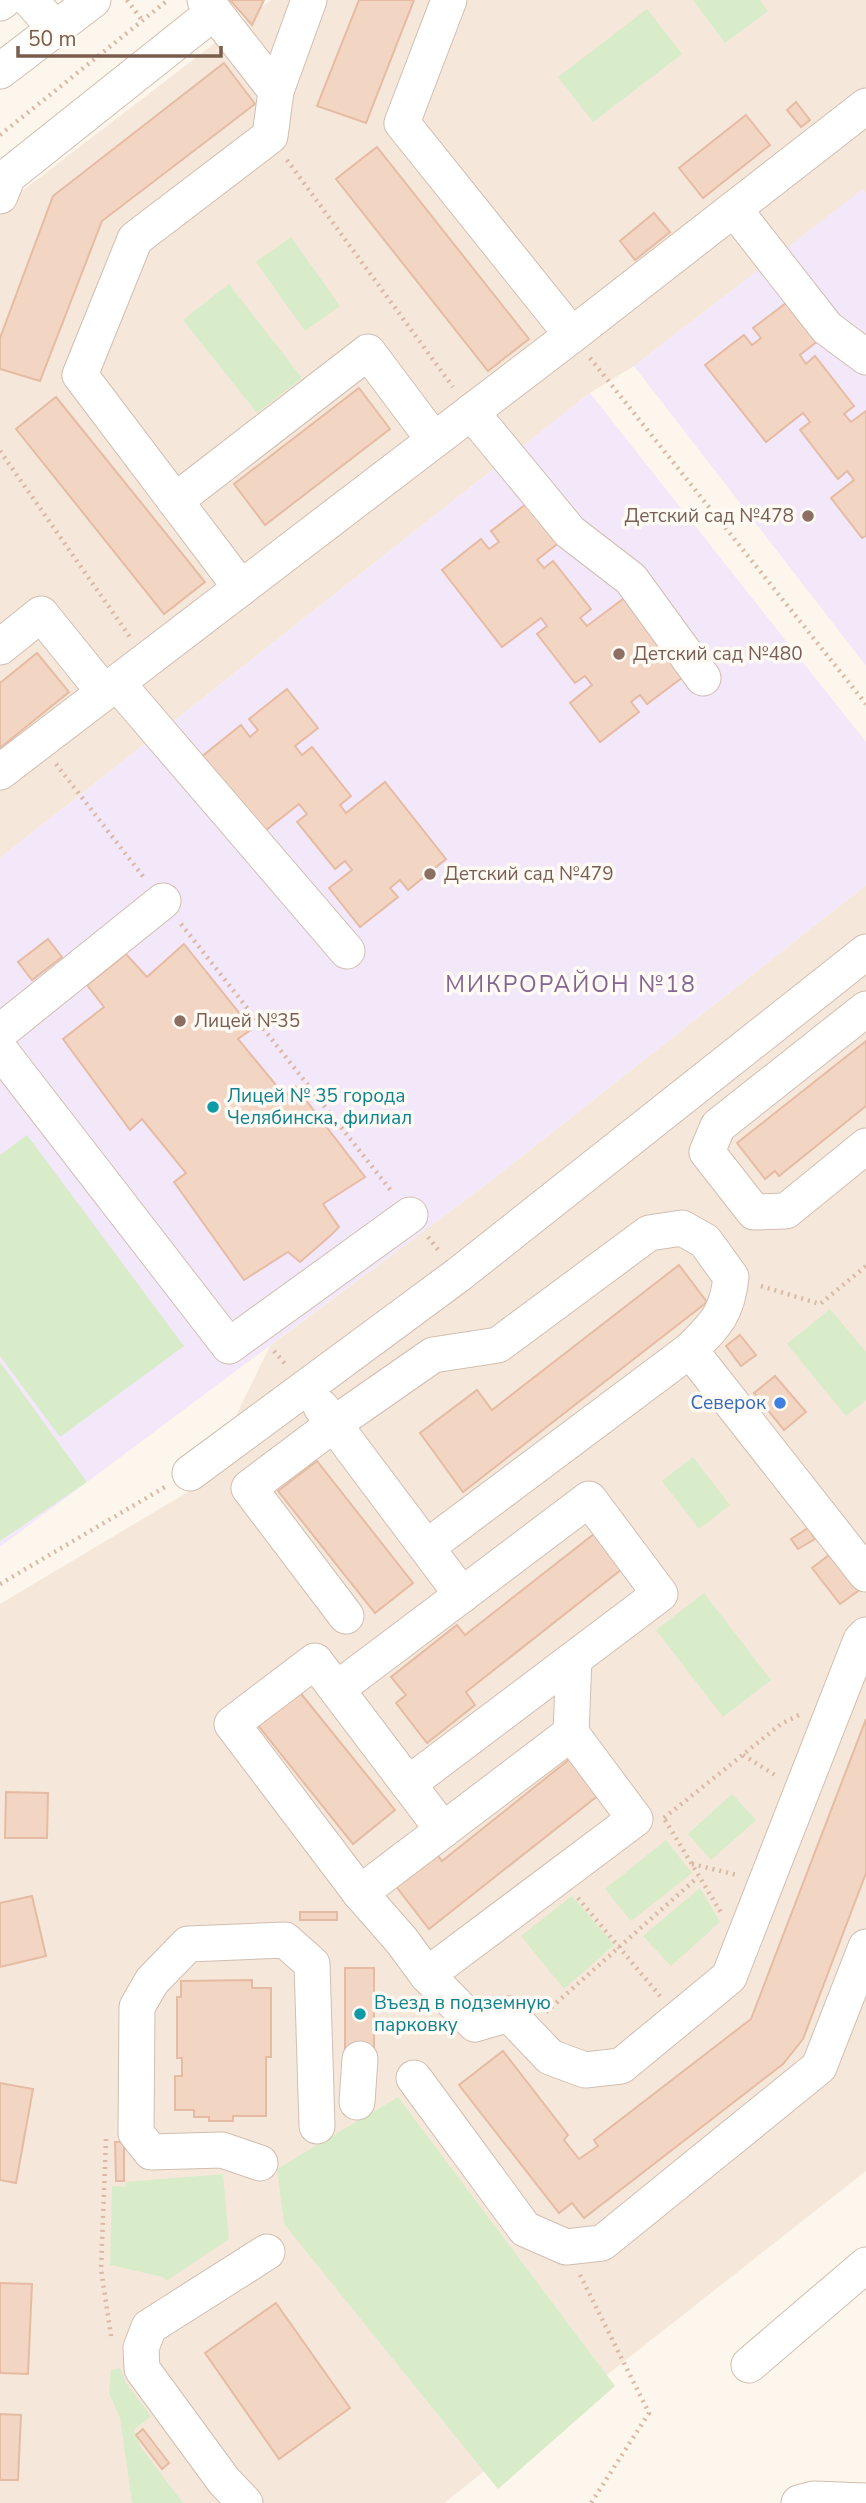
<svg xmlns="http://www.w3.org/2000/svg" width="866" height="2503" viewBox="0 0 866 2503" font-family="'Nunito Sans',sans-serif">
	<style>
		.residential { fill: #f5e8da }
		.education { fill: #f3e8fa }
		.green { fill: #d8ecc9 }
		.building { fill: #f3d5c3; stroke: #e6bba3; stroke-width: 2 }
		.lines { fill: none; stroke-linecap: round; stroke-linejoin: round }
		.minor-casing { stroke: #d1beb0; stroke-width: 37 }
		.path { stroke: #d9b8a5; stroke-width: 4.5; stroke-dasharray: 2 5; stroke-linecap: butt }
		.minor { stroke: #fff; stroke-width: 35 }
		.education-dot { fill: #8d6e63; stroke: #fffaf3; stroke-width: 2.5 }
		.culture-dot { fill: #0f9aa8; stroke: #fffaf3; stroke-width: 2.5 }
		.shop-dot { fill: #3f7fe0; stroke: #fffaf3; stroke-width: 2.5 }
		.labels { text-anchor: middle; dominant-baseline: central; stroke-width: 7; stroke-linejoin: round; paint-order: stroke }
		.education-label { font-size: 19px; fill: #785e54; stroke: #fffaf3; text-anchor: start }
		.culture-label { font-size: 19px; fill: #0d838f; stroke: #fffaf3; text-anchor: start }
		.shop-label { font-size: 19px; fill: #366cbe; stroke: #fffaf3; text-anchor: end }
		.quarter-label { font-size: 23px; letter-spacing: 2px; fill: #846695; stroke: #fffaf3 }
	</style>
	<rect width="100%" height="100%" fill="#fdf6ec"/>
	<!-- residential -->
	<g class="residential">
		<path d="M 271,0 L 866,0 L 866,193 L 863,190 L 634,366 L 590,393 L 0,858 L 0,208 Z"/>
		<path d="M 866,885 L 866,2171 L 444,2503 L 0,2503 L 0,1604 L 203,1483 L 270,1346 L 488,1183 Z"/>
	</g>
	<!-- education -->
	<g class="education">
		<path d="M 863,189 L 866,193 L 866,666 L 634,366 Z"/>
		<path d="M 590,393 L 866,742 L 866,885 L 488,1183 L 0,1547 L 0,858 Z"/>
	</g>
	<!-- green -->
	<g class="green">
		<path d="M 693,0 L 760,0 L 768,11 L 725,43 Z"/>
		<path d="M 647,9 L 682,54 L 593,122 L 558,77 Z"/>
		<path d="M 291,237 L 340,306 L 305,331 L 256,262 Z"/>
		<path d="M 229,284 L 302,378 L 257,413 L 183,320 Z"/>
		<path d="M 27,1135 L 184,1346 L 60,1437 L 0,1356 L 0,1155 Z"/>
		<path d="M 830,1309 L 866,1352 L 866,1400 L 846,1416 L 787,1344 Z"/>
		<path d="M 0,1362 L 87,1482 L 0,1541 Z"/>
		<path d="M 693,1457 L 730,1505 L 699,1529 L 662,1481 Z"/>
		<path d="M 704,1593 L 771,1680 L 723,1717 L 656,1630 Z"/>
		<path d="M 732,1794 L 756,1820 L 711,1860 L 688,1834 Z"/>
		<path d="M 666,1840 L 692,1873 L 631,1921 L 605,1889 Z"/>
		<path d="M 700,1888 L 720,1922 L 671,1966 L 643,1936 Z"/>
		<path d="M 572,1896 L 614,1945 L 564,1989 L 521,1936 Z"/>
		<path d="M 398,2097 L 615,2386 L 498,2489 L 284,2224 L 277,2169 Z"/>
		<path d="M 223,2174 L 229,2239 L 166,2281 L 163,2277 L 110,2265 L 112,2186 L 125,2187 L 126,2182 Z"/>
		<path d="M 120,2368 L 126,2383 L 151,2416 L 134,2430 L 140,2446 L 183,2503 L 132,2503 L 120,2418 L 109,2393 L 111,2370 Z"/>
	</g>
	<!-- building -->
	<g class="building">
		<path d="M 230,0 L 264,0 L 252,25 Z"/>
		<path d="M 359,0 L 414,0 L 366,123 L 317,106 Z"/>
		<path d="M 224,63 L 255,104 L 102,221 L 40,381 L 0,369 L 0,338 L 53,196 Z"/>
		<path d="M 796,102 L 810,120 L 801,127 L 787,110 Z"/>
		<path d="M 746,115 L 770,145 L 703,198 L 679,168 Z"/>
		<path d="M 377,147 L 529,339 L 488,371 L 336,179 Z"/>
		<path d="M 654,213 L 670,232 L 635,260 L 620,241 Z"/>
		<path d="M 794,297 L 824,336 L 800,355 L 806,364 L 815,356 L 854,406 L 844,414 L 851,422 L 866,411 L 866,536 L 862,538 L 831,498 L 854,480 L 847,471 L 838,479 L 800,430 L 810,422 L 803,413 L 766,442 L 705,365 L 744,335 L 752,345 L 761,338 L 753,328 Z"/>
		<path d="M 359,388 L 390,429 L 265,525 L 234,484 Z"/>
		<path d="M 56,397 L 205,582 L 164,614 L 16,429 Z"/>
		<path d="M 530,501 L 561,541 L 537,560 L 544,568 L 553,561 L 591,609 L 580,618 L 587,626 L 627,596 L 687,674 L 647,704 L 640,695 L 631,702 L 639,712 L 600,742 L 570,703 L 592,685 L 585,676 L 575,683 L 537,634 L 547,626 L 541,618 L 502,647 L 442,570 L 481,539 L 489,549 L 499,542 L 491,531 Z"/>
		<path d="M 37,653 L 69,692 L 0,748 L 0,683 Z"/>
		<path d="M 287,689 L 318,728 L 295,746 L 302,755 L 312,747 L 351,796 L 340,805 L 346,813 L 385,782 L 446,859 L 408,890 L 400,880 L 390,888 L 398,897 L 360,927 L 329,888 L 352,870 L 345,861 L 335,869 L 297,822 L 307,814 L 299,804 L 261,834 L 200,758 L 241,725 L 250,737 L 258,730 L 249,719 Z"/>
		<path d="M 48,939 L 62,957 L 32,980 L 18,962 Z"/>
		<path d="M 184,944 L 252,1029 L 238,1039 L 285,1096 L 295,1086 L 365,1177 L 323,1204 L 339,1227 L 330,1236 L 300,1262 L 288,1252 L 244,1280 L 174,1182 L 186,1173 L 142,1119 L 130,1130 L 63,1039 L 104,1007 L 87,985 L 126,954 L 147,977 Z"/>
		<path d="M 866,1041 L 866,1106 L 779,1176 L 775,1171 L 765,1179 L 737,1143 Z"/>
		<path d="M 679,1265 L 707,1302 L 463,1492 L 420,1433 L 477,1390 L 492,1410 Z"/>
		<path d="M 740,1335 L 756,1355 L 741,1366 L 726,1346 Z"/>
		<path d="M 775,1376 L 806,1412 L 784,1430 L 754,1393 Z"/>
		<path d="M 317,1461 L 413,1583 L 375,1613 L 278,1491 Z"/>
		<path d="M 808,1528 L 815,1539 L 798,1549 L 791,1539 Z"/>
		<path d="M 594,1534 L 622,1569 L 466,1692 L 475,1705 L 427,1743 L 396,1703 L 406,1695 L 391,1677 L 457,1625 L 465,1635 Z"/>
		<path d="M 833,1552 L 861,1589 L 840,1604 L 812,1568 Z"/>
		<path d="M 298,1690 L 395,1810 L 353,1844 L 256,1723 Z"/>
		<path d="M 866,1719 L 866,1873 L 803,2039 L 783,2064 L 584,2218 L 572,2203 L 559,2213 L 459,2085 L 503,2051 L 568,2135 L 564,2140 L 579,2159 L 598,2146 L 594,2140 L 751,2019 Z"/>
		<path d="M 571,1758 L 600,1794 L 429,1929 L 391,1880 L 432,1848 L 442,1861 Z"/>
		<path d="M 6,1792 L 48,1793 L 47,1838 L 5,1838 Z"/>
		<path d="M 32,1896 L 46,1956 L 0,1967 L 0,1903 Z"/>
		<rect x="300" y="1912" width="37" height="8"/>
		<rect x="345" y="1968" width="29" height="91"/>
		<path d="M 252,1980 L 252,1988 L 271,1988 L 271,2057 L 266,2057 L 266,2116 L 233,2116 L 233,2121 L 209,2121 L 209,2117 L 194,2117 L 194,2110 L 175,2110 L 175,2076 L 182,2076 L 182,2058 L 177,2058 L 177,1997 L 181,1997 L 181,1981 Z"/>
		<path d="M 0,2083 L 33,2089 L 16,2183 L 0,2180 Z"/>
		<path d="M 115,2142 L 124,2142 L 124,2181 L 116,2181 Z"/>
		<path d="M 0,2283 L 32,2284 L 28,2374 L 0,2373 Z"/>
		<path d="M 276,2303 L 350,2408 L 279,2459 L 205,2353 Z"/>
		<path d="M 0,2414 L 21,2415 L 18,2480 L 0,2480 Z"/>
		<path d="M 143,2429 L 169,2463 L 162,2469 L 136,2435 Z"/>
	</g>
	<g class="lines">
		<!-- minor casing -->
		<g class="minor-casing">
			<g id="minor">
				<path d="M 30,0 L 55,28"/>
				<path d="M 205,0 L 276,91"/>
				<path d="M 449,0 L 402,123 L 572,335"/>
				<path d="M 0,3 L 4,0"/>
				<path d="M 0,71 L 93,0"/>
				<path d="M 0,196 L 8,176 L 214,12"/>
				<path d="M 734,209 L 827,328 L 866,357"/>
				<path d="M 471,412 L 570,532 L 631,579 L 703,678"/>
				<path d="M 175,501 L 368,352 L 434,440"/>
				<path d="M 241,588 L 80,375 L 135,239 L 270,136 L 276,91 L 309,0"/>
				<path d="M 0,647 L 41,614 L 104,692"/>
				<path d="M 117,683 L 347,951"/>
				<path d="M 0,772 L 572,335 L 866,106"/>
				<path d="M 866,1009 L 718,1126 L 707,1152 L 754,1212 L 786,1211 L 866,1146"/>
				<path d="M 0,1032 L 163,901"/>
				<path d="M 0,1050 L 229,1346 L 410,1215"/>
				<path d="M 690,1350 L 866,1574"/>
				<path d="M 321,1407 L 462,1595"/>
				<path d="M 190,1473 L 458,1275 L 866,952"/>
				<path d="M 346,1616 L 249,1488 L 334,1424 L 433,1355 L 498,1345 L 649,1233 L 682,1228 L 705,1241 L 731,1277 C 727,1314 716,1324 690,1350 L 427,1547"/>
				<path d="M 337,1689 L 589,1499 L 660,1594 L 408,1784"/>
				<path d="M 571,1733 L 574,1659"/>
				<path d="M 443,1830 L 315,1661 L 232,1724 L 360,1893 L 402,1941 L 427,1975 L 475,2024 L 509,2014 L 550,2057 L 585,2070 L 621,2066 L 729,1977 L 861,1640 L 866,1635"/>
				<path d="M 360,1893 L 571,1733 L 635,1819 L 427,1975"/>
				<path d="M 414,2078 L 525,2229 L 566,2247 L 602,2243 L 819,2067 L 866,1947"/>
				<path d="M 357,2102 L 360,2059"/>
				<path d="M 260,2163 L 222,2150 L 151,2152 L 136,2133 L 137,2007 L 152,1981 L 188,1944 L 285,1940 L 312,1964 L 317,2126"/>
				<path d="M 749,2365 L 866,2265"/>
				<path d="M 245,2503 L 224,2481 L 142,2369 L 141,2348 L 149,2327 L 267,2252"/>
				<path d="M 799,2503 L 814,2499 L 866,2501"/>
			</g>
		</g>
		<!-- path -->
		<g class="path">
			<path d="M 127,0 L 142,20"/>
			<path d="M 0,135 L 168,0"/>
			<path d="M 287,160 L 453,387"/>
			<path d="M 590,358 L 866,704"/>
			<path d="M 0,451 L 130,637"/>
			<path d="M 56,764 L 145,879"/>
			<path d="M 181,924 L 392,1192"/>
			<path d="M 428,1237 L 440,1252"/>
			<path d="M 761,1286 L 820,1304 L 866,1266"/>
			<path d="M 274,1351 L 286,1365"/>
			<path d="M 0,1584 L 165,1487"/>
			<path d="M 743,1755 L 775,1775"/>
			<path d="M 664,1818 L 781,1724 L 799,1715"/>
			<path d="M 665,1820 L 722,1914"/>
			<path d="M 692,1864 L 737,1875"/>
			<path d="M 578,1898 L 660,1996"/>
			<path d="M 546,2012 L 698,1877"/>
			<path d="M 106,2139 L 101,2269 L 111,2336"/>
			<path d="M 580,2275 L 649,2413 L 591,2503"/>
		</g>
		<!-- minor -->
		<use href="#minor" class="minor"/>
	</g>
	<!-- markers -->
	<g class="education-dot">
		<circle cx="808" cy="516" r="7"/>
		<circle cx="619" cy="654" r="7"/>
		<circle cx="430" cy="874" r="7"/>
		<circle cx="180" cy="1021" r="7"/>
	</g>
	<g class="culture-dot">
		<circle cx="213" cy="1107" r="7"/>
		<circle cx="360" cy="2014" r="7"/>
	</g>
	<circle class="shop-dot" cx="780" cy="1403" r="7"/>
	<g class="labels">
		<!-- education labels -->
		<g class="education-label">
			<text x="794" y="516" text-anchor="end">Детский сад №478</text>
			<text x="633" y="654">Детский сад №480</text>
			<text x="444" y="874">Детский сад №479</text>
			<text x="194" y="1021">Лицей №35</text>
		</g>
		<!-- culture labels -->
		<g class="culture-label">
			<text x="227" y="1096">Лицей № 35 города<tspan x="227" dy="22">Челябинска, филиал</tspan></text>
			<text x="374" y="2003">Въезд в подземную<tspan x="374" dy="22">парковку</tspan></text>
		</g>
		<!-- shop labels -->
		<g class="shop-label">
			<text x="766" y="1403">Северок</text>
		</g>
		<!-- quarter labels -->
		<g class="quarter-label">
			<text x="571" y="984">МИКРОРАЙОН №18</text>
		</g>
	</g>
	<!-- scale -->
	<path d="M18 46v10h203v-10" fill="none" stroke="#7a5c4d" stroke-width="3.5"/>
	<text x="28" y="46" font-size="21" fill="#7a5c4d" stroke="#fffaf3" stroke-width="5" paint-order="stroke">50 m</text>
</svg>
